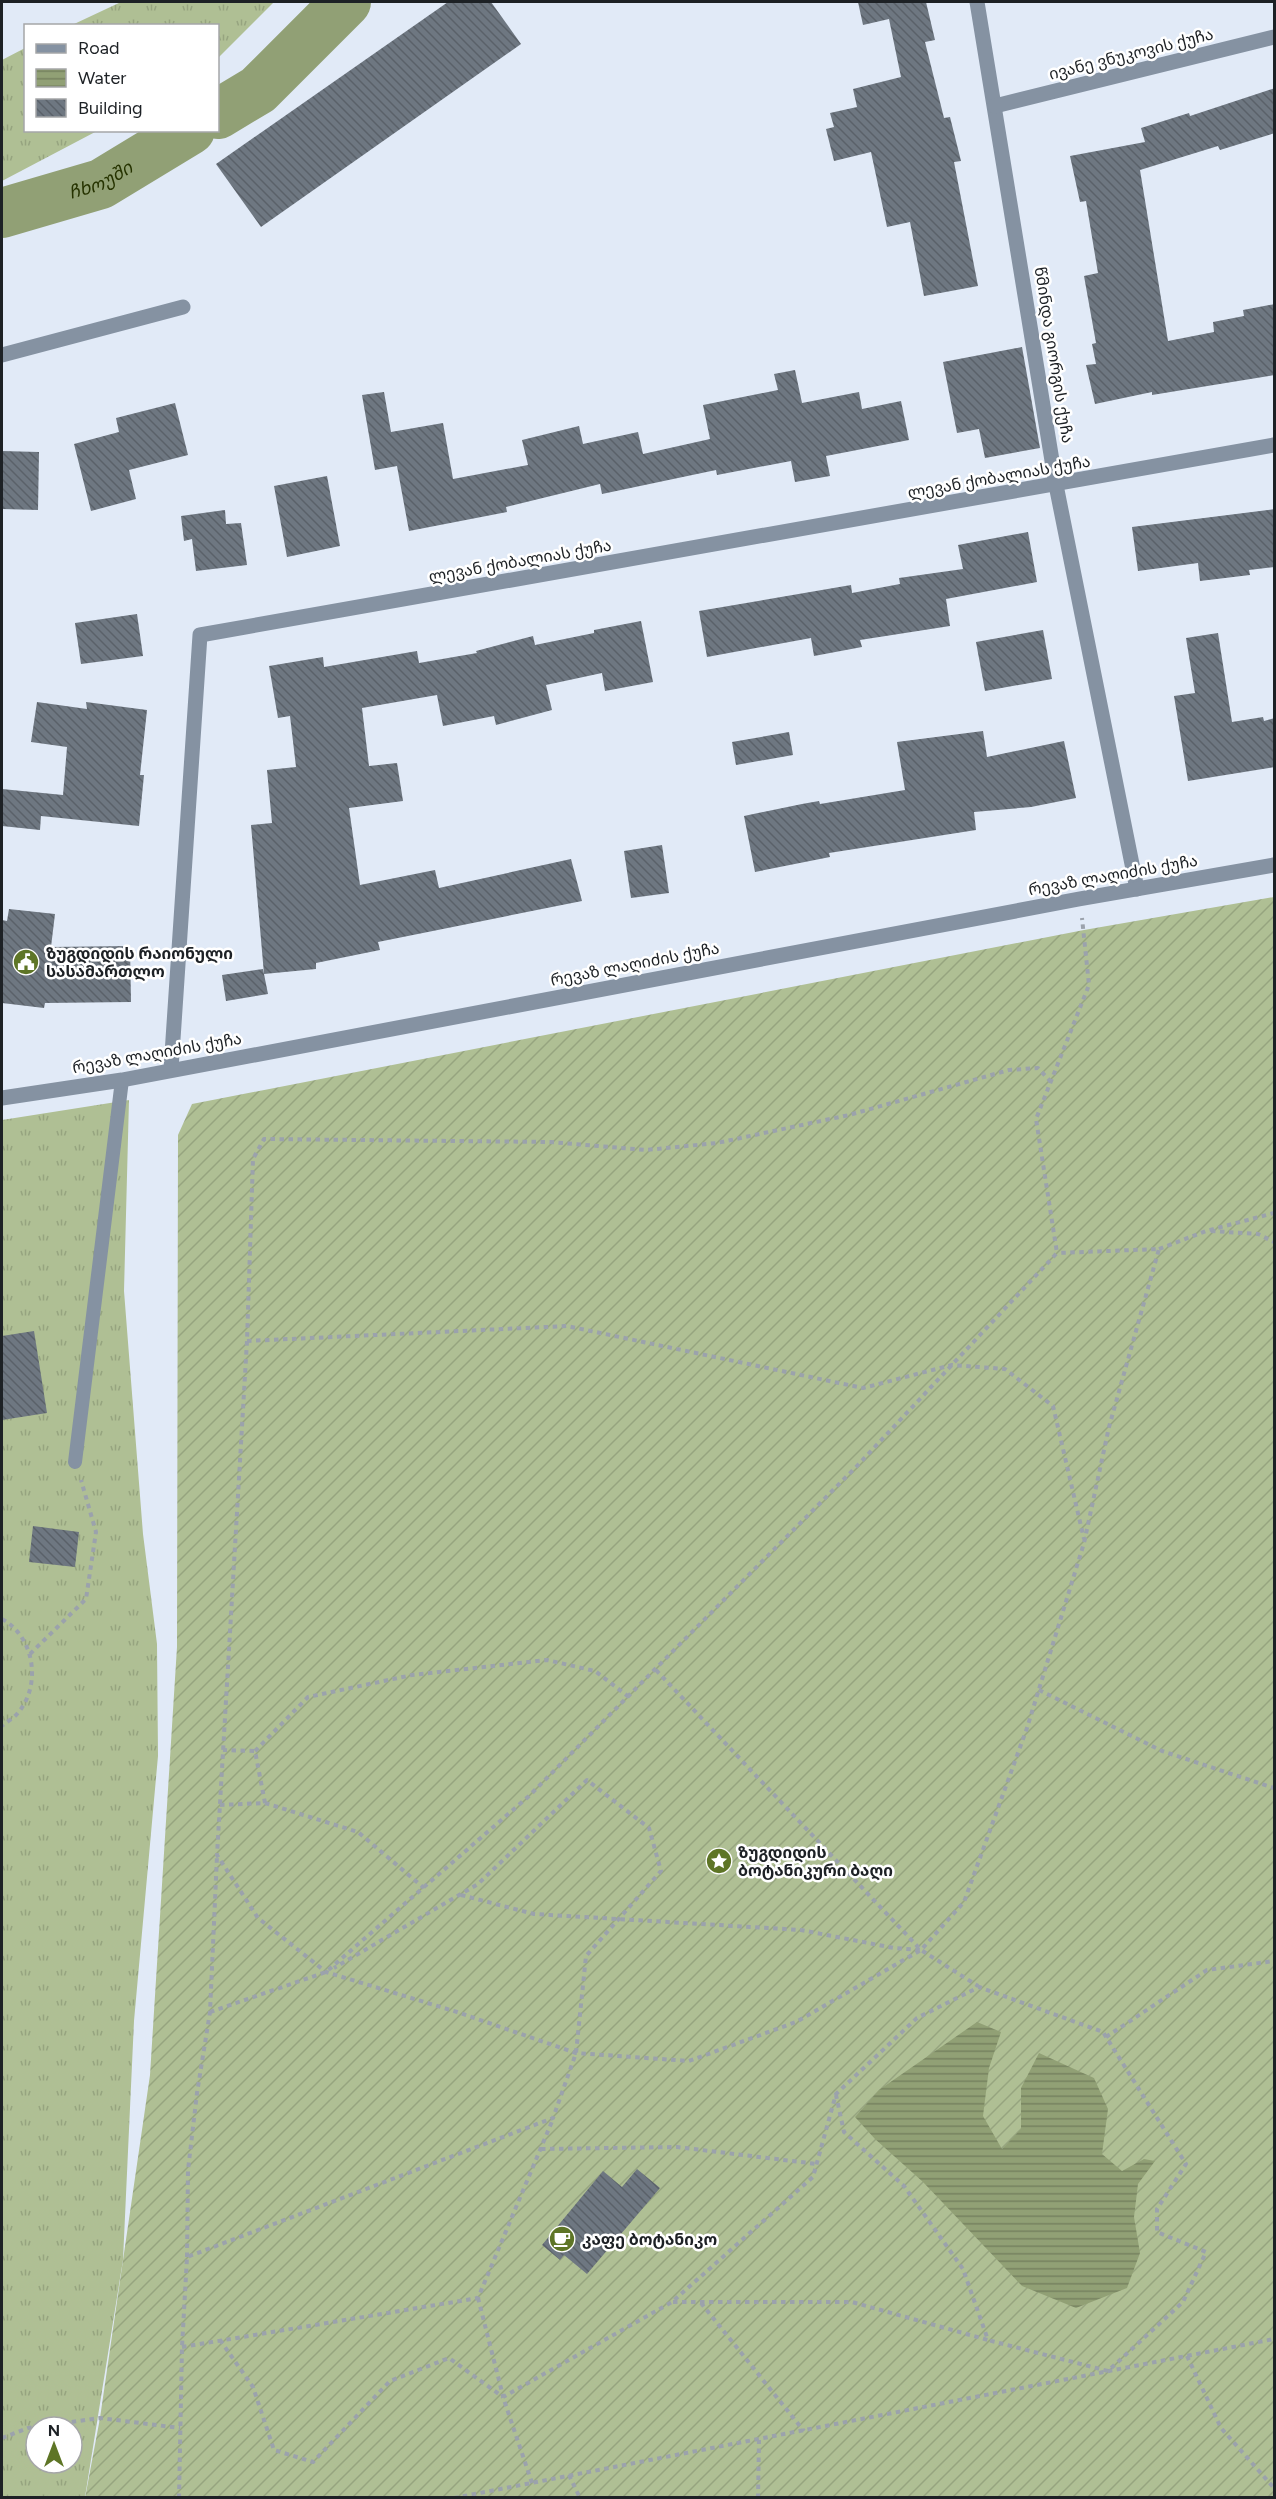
<svg xmlns="http://www.w3.org/2000/svg" width="1276" height="2499" viewBox="0 0 1276 2499" font-family="Figtree,'Noto Sans Georgian',sans-serif">
	<style>
		.grass { fill: url(#grass-tufts); fill-rule: evenodd }
		.garden { fill: url(#garden-furrows) }
		.water { fill: url(#water-rules) }
		.lines { fill: none; stroke-linecap: round; stroke-linejoin: round }
		.river { stroke: #91a075; stroke-width: 50 }
		.building { fill: url(#building-back-hatch) }
		.path { stroke: #9ba2ac; stroke-width: 4; stroke-dasharray: 4.5 4.5; stroke-linecap: butt }
		.service { stroke: #8592a2; stroke-width: 14 }
		.minor { stroke: #8592a2; stroke-width: 15 }
		.tertiary { stroke: #8592a2; stroke-width: 15 }
		.labels { text-anchor: middle; dominant-baseline: central; stroke-width: 5; stroke-linejoin: round; paint-order: stroke }
		.street-label { font-size: 16px; fill: #1d2125; stroke: #fff }
		.poi-label { font-size: 16px; font-weight: bold; fill: #1d2125; stroke: #fff; text-anchor: start }
		.water-label { font-size: 18px; font-style: italic; fill: #263300; stroke: #fff }
	</style>
	<defs>
		<pattern id="grass-tufts" width="24" height="20" patternUnits="userSpaceOnUse" patternTransform="scale(1.5)"><rect width="24" height="20" fill="#afbf94"/><path d="M3 7l-1-3M5 7V3M7 7l1-3M15 17l-1-3M17 17v-4M19 17l1-3" fill="none" stroke="#96a47f"/></pattern>
		<pattern id="garden-furrows" width="10" height="10" patternUnits="userSpaceOnUse" patternTransform="scale(1.5)"><rect width="10" height="10" fill="#afbf94"/><path d="M-1 1l2-2M0 10L10 0M9 11l2-2" fill="none" stroke="#96a47f"/></pattern>
		<pattern id="water-rules" width="6" height="5" patternUnits="userSpaceOnUse" patternTransform="scale(1.5)"><rect width="6" height="5" fill="#91a075"/><path d="M0 2.5h6" fill="none" stroke="#768260"/></pattern>
		<pattern id="building-back-hatch" width="6" height="6" patternUnits="userSpaceOnUse" patternTransform="scale(1.5)"><rect width="6" height="6" fill="#6e7781"/><path d="M-1 5l2 2M0 0l6 6M5-1l2 2" fill="none" stroke="#5a6169"/></pattern>
	</defs>
	<rect width="100%" height="100%" fill="#e1eaf7"/>
	<!-- grass -->
	<g class="grass">
		<path d="M 121,2 L 274,2 L 218,58 L 218,26 L 72,25 Z"/>
		<path d="M 25,48 L 26,130 L 97,131 L 2,181 L 2,60 Z"/>
		<path d="M 129,1100 L 124,1291 L 143,1534 L 157,1644 L 158,1756 L 134,2021 L 123,2260 L 85,2497 L 2,2497 L 2,1120 ZM 36,2427 L 72,2427 L 72,2463 L 36,2463 Z"/>
	</g>
	<!-- garden -->
	<path class="garden" d="M 1274,897 L 1274,2497 L 85,2498 L 100,2418 L 150,2075 L 177,1647 L 178,1135 L 192,1104 L 1084,930 Z"/>
	<!-- water -->
	<path class="water" d="M 977,2022 L 1001,2032 L 989,2068 L 983,2116 L 1002,2149 L 1021,2129 L 1021,2088 L 1039,2053 L 1094,2078 L 1108,2109 L 1102,2154 L 1122,2171 L 1144,2159 L 1155,2161 L 1138,2184 L 1134,2217 L 1140,2253 L 1127,2288 L 1076,2308 L 1022,2286 L 923,2182 L 875,2139 L 855,2117 L 879,2090 Z"/>
	<g class="lines">
		<!-- river -->
		<g class="river">
			<path d="M 218,114 L 258,90 L 346,2"/>
			<path id="s1" d="M 2,213 L 101,184 L 190,130"/>
		</g>
	</g>
	<!-- building -->
	<g class="building">
		<path d="M 448,2 L 491,2 L 521,44 L 261,227 L 216,164 Z"/>
		<path d="M 858,2 L 926,2 L 935,40 L 925,42 L 944,118 L 950,117 L 961,161 L 954,162 L 978,286 L 924,296 L 910,222 L 887,227 L 871,152 L 834,161 L 826,129 L 834,127 L 830,113 L 857,107 L 853,89 L 901,77 L 889,19 L 863,25 Z"/>
		<path d="M 1275,88 L 1275,133 L 1220,150 L 1218,146 L 1140,170 L 1168,341 L 1214,332 L 1213,322 L 1244,316 L 1243,310 L 1275,304 L 1275,375 L 1152,395 L 1152,392 L 1095,404 L 1086,365 L 1096,364 L 1092,344 L 1096,343 L 1084,276 L 1098,273 L 1086,201 L 1080,202 L 1070,156 L 1145,142 L 1141,128 L 1189,113 L 1190,116 Z"/>
		<path d="M 1022,347 L 1040,448 L 985,458 L 979,429 L 957,433 L 943,362 Z"/>
		<path d="M 795,370 L 802,403 L 859,392 L 862,409 L 901,401 L 909,440 L 826,456 L 830,476 L 795,482 L 791,461 L 717,475 L 716,470 L 602,494 L 600,484 L 506,507 L 507,512 L 409,531 L 397,466 L 375,470 L 362,395 L 384,392 L 391,432 L 443,423 L 453,479 L 528,465 L 522,440 L 579,426 L 583,444 L 638,432 L 643,454 L 710,439 L 703,405 L 778,390 L 774,374 Z"/>
		<path d="M 175,403 L 188,455 L 129,470 L 136,499 L 91,511 L 74,444 L 119,432 L 116,418 Z"/>
		<path d="M 2,451 L 39,452 L 38,510 L 2,509 Z"/>
		<path d="M 327,476 L 340,546 L 287,557 L 274,486 Z"/>
		<path d="M 1275,509 L 1275,567 L 1249,570 L 1250,575 L 1200,581 L 1198,563 L 1138,571 L 1132,527 Z"/>
		<path d="M 225,510 L 226,524 L 241,523 L 247,565 L 196,571 L 192,539 L 184,541 L 181,516 Z"/>
		<path d="M 1028,532 L 1037,582 L 946,599 L 950,626 L 860,640 L 862,647 L 814,656 L 811,638 L 707,657 L 699,611 L 851,585 L 852,593 L 900,584 L 899,578 L 963,569 L 958,545 Z"/>
		<path d="M 137,614 L 143,656 L 81,664 L 75,623 Z"/>
		<path d="M 641,621 L 653,682 L 605,691 L 602,673 L 546,685 L 552,710 L 496,725 L 494,716 L 443,726 L 437,695 L 362,708 L 369,766 L 397,763 L 403,801 L 349,808 L 360,885 L 435,870 L 439,888 L 571,859 L 582,901 L 378,942 L 380,950 L 316,963 L 316,969 L 264,974 L 251,825 L 272,823 L 267,770 L 296,767 L 290,716 L 278,718 L 269,666 L 323,657 L 324,667 L 417,651 L 419,663 L 477,653 L 476,651 L 533,636 L 535,645 L 594,633 L 594,630 Z"/>
		<path d="M 1043,630 L 1052,679 L 985,691 L 976,642 Z"/>
		<path d="M 1218,633 L 1232,722 L 1263,717 L 1264,721 L 1275,718 L 1275,767 L 1188,781 L 1174,696 L 1195,693 L 1186,638 Z"/>
		<path d="M 37,702 L 87,709 L 86,702 L 147,710 L 140,775 L 144,775 L 139,826 L 41,816 L 40,830 L 2,826 L 2,789 L 63,795 L 67,747 L 31,742 Z"/>
		<path d="M 983,731 L 987,757 L 1064,741 L 1076,798 L 1031,807 L 974,812 L 976,830 L 829,853 L 830,857 L 755,872 L 744,816 L 802,804 L 819,801 L 820,804 L 905,790 L 897,742 Z"/>
		<path d="M 789,732 L 793,755 L 736,765 L 732,742 Z"/>
		<path d="M 662,845 L 669,893 L 631,898 L 624,851 Z"/>
		<path d="M 9,909 L 55,914 L 51,947 L 130,946 L 131,1002 L 45,1003 L 44,1008 L 2,1003 L 2,920 L 7,921 Z"/>
		<path d="M 263,969 L 268,994 L 226,1001 L 222,975 Z"/>
		<path d="M 34,1331 L 47,1413 L 2,1420 L 2,1336 Z"/>
		<path d="M 33,1526 L 79,1532 L 75,1567 L 29,1562 Z"/>
		<path d="M 637,2169 L 660,2188 L 587,2274 L 564,2255 L 560,2260 L 542,2245 L 603,2171 L 622,2187 Z"/>
	</g>
	<g class="lines">
		<!-- path -->
		<g class="path">
			<path d="M 1051,1082 L 1038,1068 L 1009,1070 L 849,1115 L 717,1143 L 646,1150 L 550,1142 L 264,1139 L 253,1159 L 247,1341 L 217,1855 L 258,1918 L 326,1972 L 457,2012 L 576,2053 L 689,2061 L 796,2022 L 921,1950 L 964,1902 L 1027,1728 L 1084,1543 L 1109,1427 L 1159,1249 L 1057,1253"/>
			<path d="M 1211,1231 L 1258,1234 L 1274,1242"/>
			<path d="M 1159,1249 L 1206,1231 L 1274,1213"/>
			<path d="M 247,1341 L 567,1326 L 863,1388 L 952,1365 L 1005,1369 L 1053,1406 L 1084,1539"/>
			<path d="M 2,1619 C 35,1637 42,1686 17,1714 C 13,1719 6,1722 2,1726"/>
			<path d="M 30,1654 L 86,1599 L 96,1532 L 81,1480"/>
			<path d="M 656,1670 L 921,1950 L 978,1986"/>
			<path d="M 1039,1690 L 1162,1751 L 1274,1788"/>
			<path d="M 255,1751 L 308,1697 L 412,1675 L 547,1660 L 595,1671 L 629,1697"/>
			<path d="M 265,1803 L 358,1832 L 424,1888"/>
			<path d="M 220,1805 L 265,1803 L 255,1751 L 223,1750"/>
			<path d="M 461,1895 L 534,1914 L 801,1930 L 894,1948 L 920,1950"/>
			<path d="M 210,2012 L 326,1972 L 529,1796 L 856,1467 L 1057,1253 L 1036,1119 L 1089,985 L 1082,918"/>
			<path d="M 1106,2037 L 1207,1970 L 1274,1961"/>
			<path d="M 541,2149 L 677,2147 L 817,2164"/>
			<path d="M 187,2257 L 188,2170 L 197,2093 L 210,2012 L 217,1856"/>
			<path d="M 478,2298 L 503,2396"/>
			<path d="M 673,2302 L 852,2302 L 988,2340 L 963,2269 L 904,2186 L 844,2132 L 836,2095"/>
			<path d="M 701,2303 L 804,2431"/>
			<path d="M 220,2340 L 253,2387 L 274,2450 L 313,2462 L 390,2381 L 449,2358 L 503,2397"/>
			<path d="M 182,2347 L 478,2298 L 553,2119"/>
			<path d="M 1187,2356 L 1221,2428 L 1274,2488"/>
			<path d="M 2,2438 L 28,2428 L 100,2418 L 180,2428"/>
			<path d="M 569,2475 L 580,2498"/>
			<path d="M 532,2483 L 503,2397 L 672,2302 L 813,2177 L 836,2094 L 917,2018 L 979,1987 L 1103,2032 L 1186,2164 L 1157,2209 L 1157,2232 L 1206,2252 L 1183,2302 L 1108,2371 L 988,2340"/>
			<path d="M 179,2498 L 182,2347 L 187,2257 L 553,2118 L 576,2053 L 586,1956 L 661,1871 L 649,1828 L 587,1780 L 478,1884 L 334,1968"/>
			<path d="M 454,2498 L 1274,2339"/>
			<path d="M 758,2498 L 759,2440"/>
		</g>
		<!-- service -->
		<path class="service" d="M 75,1462 L 122,1080"/>
		<!-- minor -->
		<g class="minor">
			<path d="M 977,2 L 1056,485 L 1137,889"/>
			<path d="M 995,106 L 1274,37"/>
			<path d="M 2,355 L 183,307"/>
			<path d="M 171,1069 L 200,635 L 1274,445"/>
		</g>
		<!-- tertiary -->
		<path class="tertiary" d="M 2,1098 L 122,1080 L 1079,899 L 1274,865"/>
	</g>
	<!-- icons -->
	<defs>
		<g id="civic-disc" transform="scale(1.35)"><circle r="9.5" fill="#5e7526" stroke="#fff"/><path d="M-.6-6.5H3V-4.5H.6V-3L4-1V1h2V6H-6V1h2V-1L-.6-3ZM-1.2 2.5V6h2.4V2.5Z" fill="#fff"/></g>
		<g id="sight-disc" transform="scale(1.35)"><circle r="9.5" fill="#5e7526" stroke="#fff"/><path d="M0-6L1.8-2.2L6-1.7L2.9 1.2L3.7 5.4L0 3.3L-3.7 5.4L-2.9 1.2L-6-1.7L-1.8-2.2Z" fill="#fff"/></g>
		<g id="cafe-disc" transform="scale(1.35)"><circle r="9.5" fill="#5e7526" stroke="#fff"/><path d="M-5.5-4.5H6V0H3Q3 3.5 0 3.5H-2.5Q-5.5 3.5-5.5 0ZM3-3.2v2h1.7v-2ZM-6 4.5H4V6H-6Z" fill="#fff"/></g>
	</defs>
	<g fill-rule="evenodd">
		<use href="#civic-disc" x="26" y="962"/>
		<use href="#sight-disc" x="719" y="1861"/>
		<use href="#cafe-disc" x="562" y="2239"/>
	</g>
	<g class="labels">
		<!-- street labels -->
		<g class="street-label">
			<text transform="translate(1131 54) rotate(-14)">ივანე ვნუკოვის ქუჩა</text>
			<text transform="translate(1054 355) rotate(81)">წმინდა გიორგის ქუჩა</text>
			<text transform="translate(999 477) rotate(-10)">ლევან ქობალიას ქუჩა</text>
			<text transform="translate(520 561) rotate(-10)">ლევან ქობალიას ქუჩა</text>
			<text transform="translate(1113 875) rotate(-10)">რევაზ ლაღიძის ქუჩა</text>
			<text transform="translate(635 964) rotate(-11)">რევაზ ლაღიძის ქუჩა</text>
			<text transform="translate(157 1053) rotate(-10)">რევაზ ლაღიძის ქუჩა</text>
		</g>
		<!-- poi labels -->
		<g class="poi-label">
			<text x="46" y="953">ზუგდიდის რაიონული<tspan x="46" dy="18">სასამართლო</tspan></text>
			<text x="738" y="1852">ზუგდიდის<tspan x="738" dy="18">ბოტანიკური ბაღი</tspan></text>
			<text x="582" y="2239">კაფე ბოტანიკო</text>
		</g>
		<!-- water labels -->
		<g class="water-label">
			<text stroke="none"><textPath href="#s1" startOffset="104">ჩხოუში</textPath></text>
		</g>
	</g>
	<!-- border -->
	<rect width="1276" height="2499" fill="none" stroke="#1d2125" stroke-width="6"/>
	<!-- legend -->
	<rect x="24" y="24" width="195" height="108" fill="#ffffff" stroke="#a5a6a8" stroke-width="1.5"/>
	<rect x="36" y="44" width="30" height="9" fill="#8592a2" stroke="#a5a6a8" stroke-width="1.5"/>
	<text x="78" y="54" font-size="18" fill="#1d2125">Road</text>
	<rect x="36" y="69" width="30" height="18" fill="url(#water-rules)" stroke="#a5a6a8" stroke-width="1.5"/>
	<text x="78" y="84" font-size="18" fill="#1d2125">Water</text>
	<rect x="36" y="99" width="30" height="18" fill="url(#building-back-hatch)" stroke="#a5a6a8" stroke-width="1.5"/>
	<text x="78" y="114" font-size="18" fill="#1d2125">Building</text>
	<!-- north arrow -->
	<g transform="translate(54 2445)"><circle r="28" fill="#ffffff" stroke="#a5a6a8" stroke-width="1.5"/>
	<path d="M0-4.5L10 22L0 15L-10 22Z" fill="#5e7526"/>
	<text y="-9" font-size="16" font-weight="bold" text-anchor="middle" fill="#1d2125">N</text>
	</g>
</svg>
